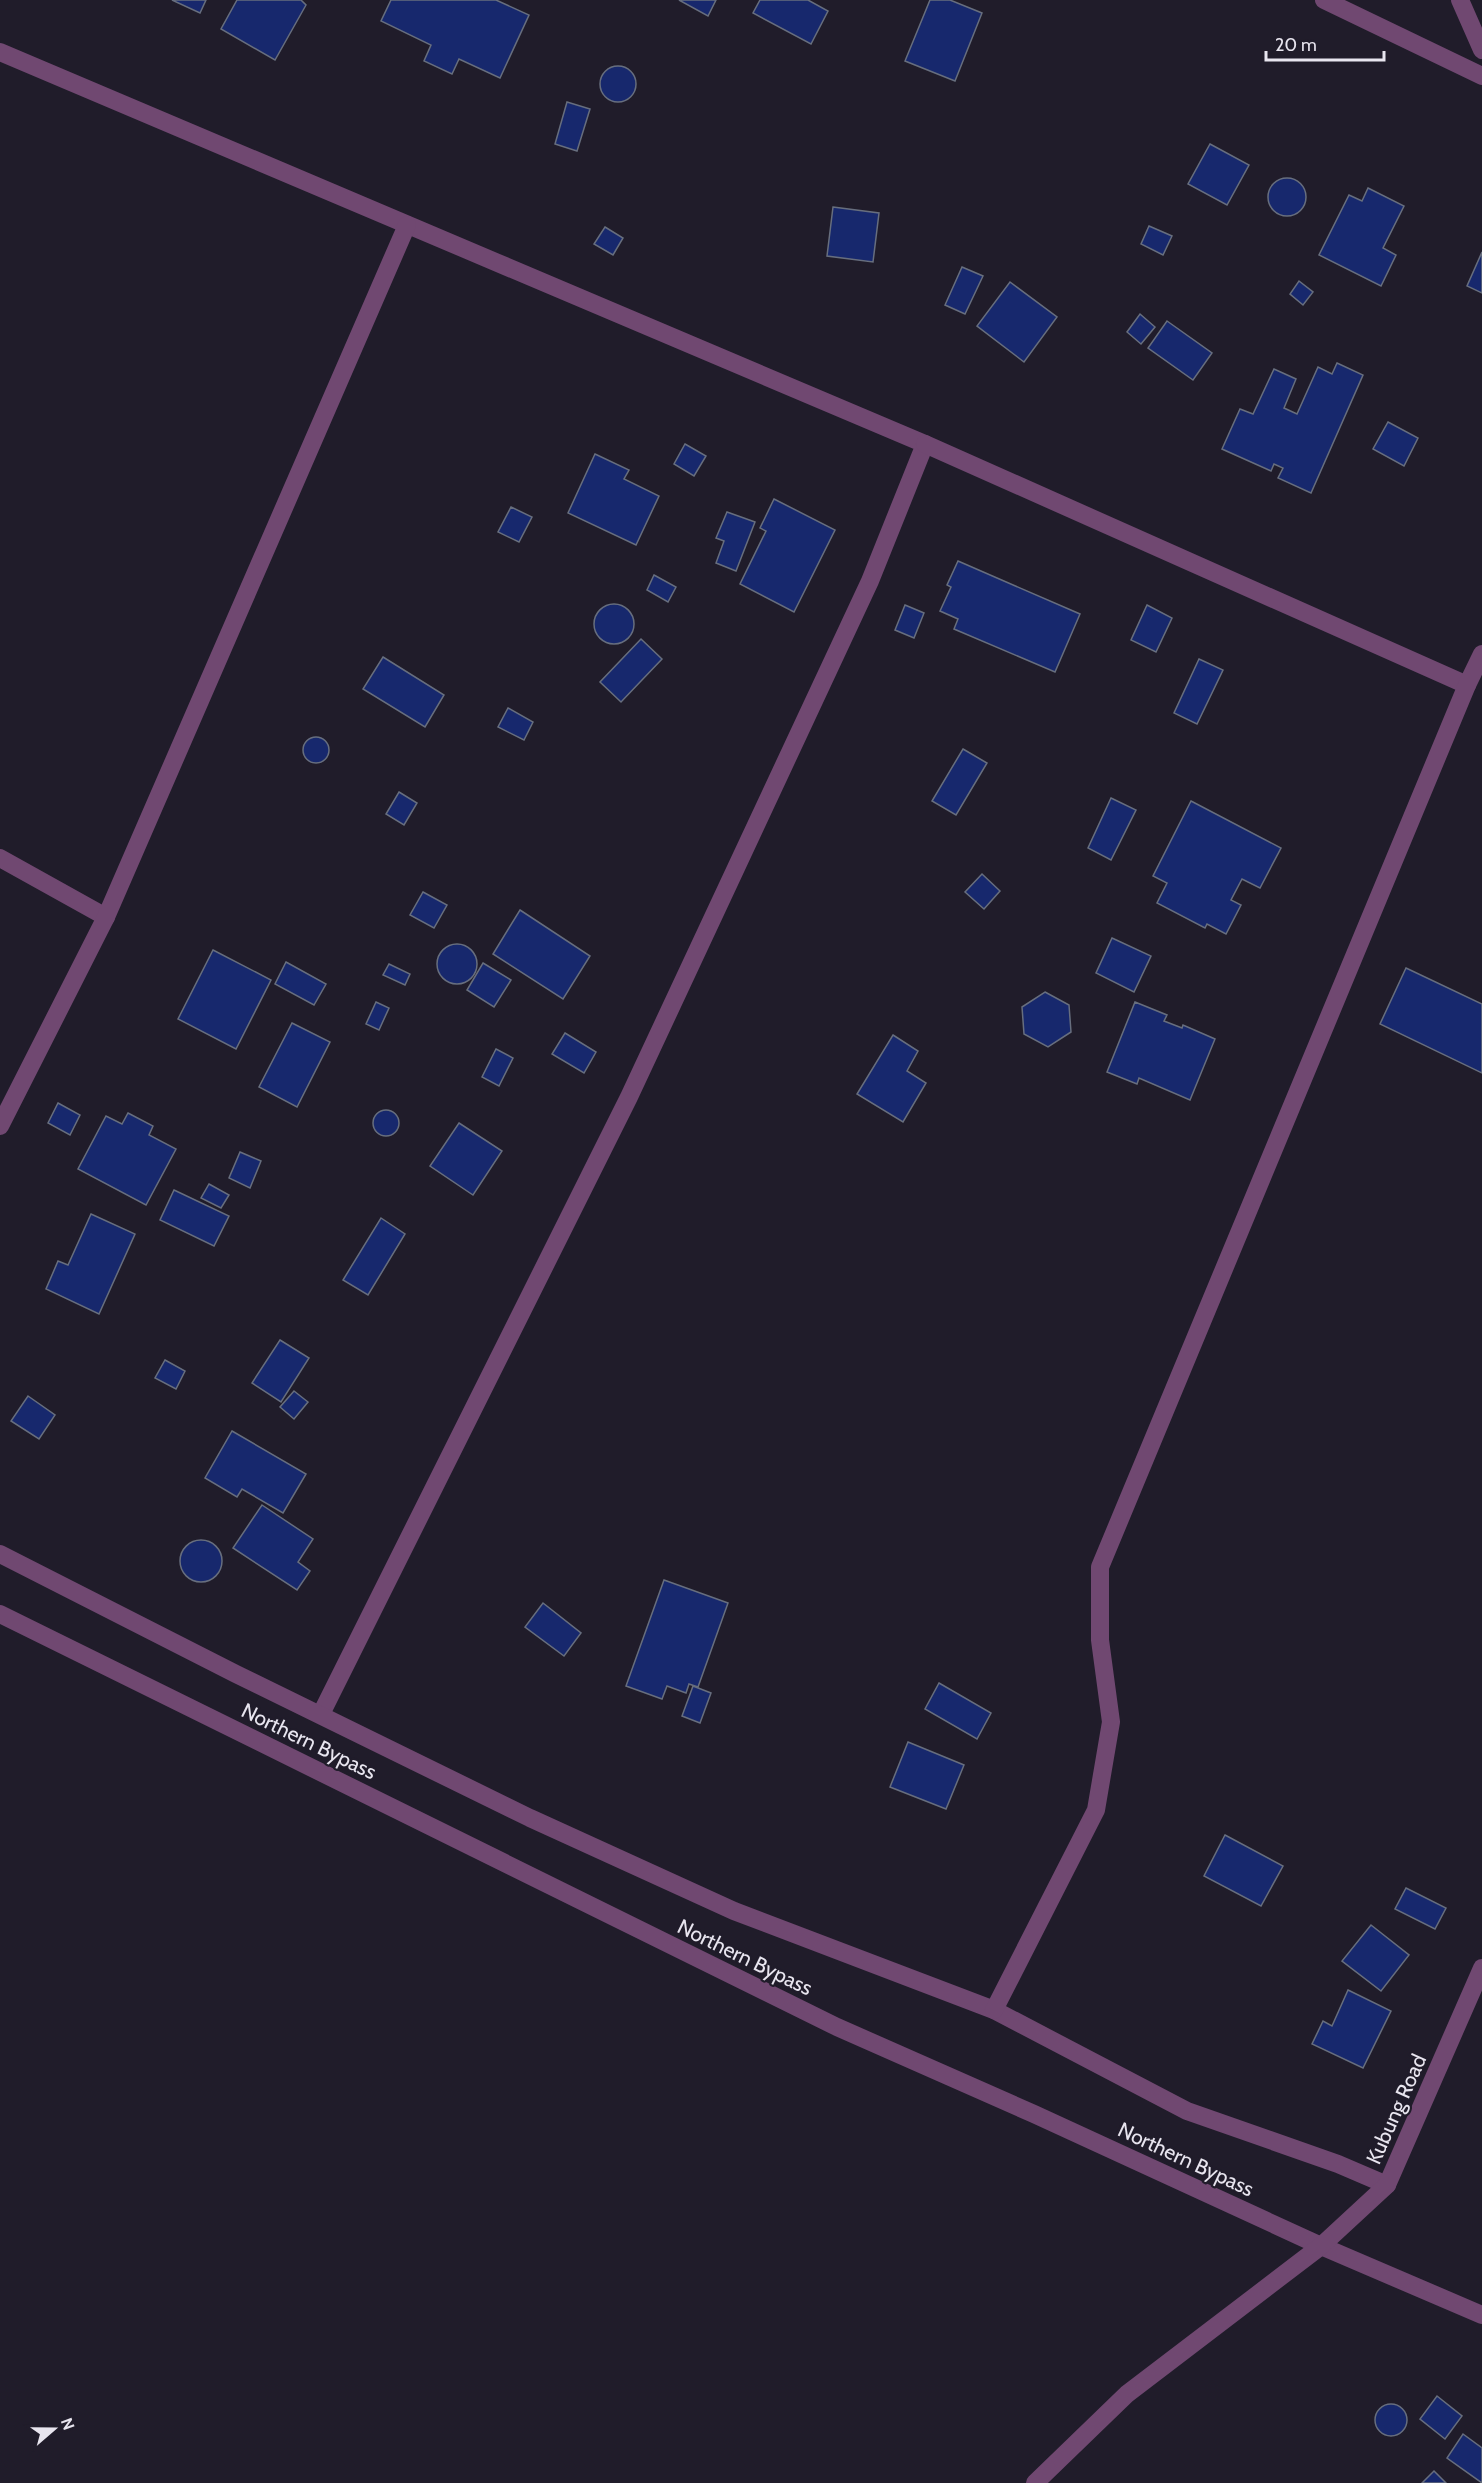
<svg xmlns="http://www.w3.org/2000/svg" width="1482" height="2483" viewBox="0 0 1482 2483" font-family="Cabin,sans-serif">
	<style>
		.building { fill: #17286d; stroke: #676e7e; stroke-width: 1.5 }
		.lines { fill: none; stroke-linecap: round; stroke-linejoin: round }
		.minor { stroke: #704871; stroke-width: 18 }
		.labels { text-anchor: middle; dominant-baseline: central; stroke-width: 4.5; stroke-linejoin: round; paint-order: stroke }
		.street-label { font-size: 21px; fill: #e8e5ef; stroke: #201c2a }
	</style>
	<rect width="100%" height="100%" fill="#201c2a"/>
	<!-- building -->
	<g class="building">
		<path d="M 172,0 L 206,0 L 200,13 Z"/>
		<path d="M 237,0 L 301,0 L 306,5 L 275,60 L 221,29 Z"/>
		<path d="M 391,0 L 496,0 L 529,15 L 500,78 L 459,59 L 452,74 L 424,61 L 431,45 L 381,21 Z"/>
		<path d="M 679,0 L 716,0 L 708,16 Z"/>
		<path d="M 760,0 L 808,0 L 828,11 L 811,44 L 753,13 Z"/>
		<path d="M 930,0 L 950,0 L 982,13 L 955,81 L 905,61 Z"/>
		<circle cx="618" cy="84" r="18"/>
		<path d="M 567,102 L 590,109 L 577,151 L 555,144 Z"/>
		<path d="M 1210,144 L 1249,165 L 1227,205 L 1188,184 Z"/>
		<circle cx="1287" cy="197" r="19"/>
		<path d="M 1368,188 L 1404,206 L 1383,248 L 1396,255 L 1381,286 L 1319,255 L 1349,195 L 1362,201 Z"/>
		<path d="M 833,207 L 879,213 L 873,262 L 827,256 Z"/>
		<path d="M 1149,226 L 1172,236 L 1163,255 L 1141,244 Z"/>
		<path d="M 605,227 L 623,238 L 613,255 L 594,244 Z"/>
		<path d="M 1482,252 L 1482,293 L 1467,286 Z"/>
		<path d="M 962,267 L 983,276 L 965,314 L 945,305 Z"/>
		<path d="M 1299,281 L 1313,292 L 1303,305 L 1290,294 Z"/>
		<path d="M 1010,282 L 1057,317 L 1024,362 L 977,326 Z"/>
		<path d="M 1140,314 L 1155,327 L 1141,344 L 1127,332 Z"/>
		<path d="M 1167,321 L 1212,353 L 1193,380 L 1148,348 Z"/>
		<path d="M 1337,363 L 1363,375 L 1311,493 L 1278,478 L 1283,468 L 1274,464 L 1271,471 L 1222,449 L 1240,409 L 1253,414 L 1274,369 L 1296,379 L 1284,408 L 1297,414 L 1318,367 L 1332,374 Z"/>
		<path d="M 1388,422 L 1418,438 L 1404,466 L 1373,449 Z"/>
		<path d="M 685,444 L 706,456 L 694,476 L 674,464 Z"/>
		<path d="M 595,454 L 629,470 L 624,479 L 659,496 L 636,545 L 568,513 Z"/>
		<path d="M 774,499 L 835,530 L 794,612 L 740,584 L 766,531 L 760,528 Z"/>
		<path d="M 511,507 L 532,517 L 519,542 L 498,532 Z"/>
		<path d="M 727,512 L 755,522 L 736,571 L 716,563 L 724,541 L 716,538 Z"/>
		<path d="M 958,561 L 1080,614 L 1055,672 L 954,629 L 958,619 L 940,611 L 951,587 L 947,585 Z"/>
		<path d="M 654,575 L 676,587 L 668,602 L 647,590 Z"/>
		<circle cx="614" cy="624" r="20"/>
		<path d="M 905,605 L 924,613 L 914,638 L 895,630 Z"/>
		<path d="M 1147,605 L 1172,618 L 1156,652 L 1131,640 Z"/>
		<path d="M 641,639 L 662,659 L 621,702 L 600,682 Z"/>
		<path d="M 383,657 L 444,695 L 425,727 L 363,689 Z"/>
		<path d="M 1199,659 L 1223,670 L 1197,724 L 1174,713 Z"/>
		<path d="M 508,708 L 533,722 L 524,740 L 498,727 Z"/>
		<circle cx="316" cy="750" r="13"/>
		<path d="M 963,749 L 987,763 L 956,815 L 932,801 Z"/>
		<path d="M 399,792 L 417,803 L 404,825 L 386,814 Z"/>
		<path d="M 1111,798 L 1136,810 L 1111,860 L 1088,848 Z"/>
		<path d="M 1191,801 L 1281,848 L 1260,888 L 1242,879 L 1231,900 L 1241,905 L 1226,934 L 1207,924 L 1205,928 L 1157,903 L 1167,883 L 1153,876 Z"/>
		<path d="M 982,874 L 1000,891 L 984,909 L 965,892 Z"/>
		<path d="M 423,892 L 447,905 L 434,928 L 410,915 Z"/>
		<path d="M 520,910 L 590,956 L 563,999 L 493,954 Z"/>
		<path d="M 1112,938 L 1151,956 L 1134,992 L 1096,973 Z"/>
		<circle cx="457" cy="964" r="20"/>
		<path d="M 213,950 L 271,980 L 236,1049 L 178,1019 Z"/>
		<path d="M 286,962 L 326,984 L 314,1005 L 275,984 Z"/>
		<path d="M 483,963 L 511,980 L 494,1007 L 467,990 Z"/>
		<path d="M 389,964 L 410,974 L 405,985 L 383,975 Z"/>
		<path d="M 1406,968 L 1482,1004 L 1482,1073 L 1380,1024 Z"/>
		<path d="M 1045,992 L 1069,1005 L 1071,1032 L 1048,1047 L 1024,1034 L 1022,1007 Z"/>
		<path d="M 376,1002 L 389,1008 L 379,1030 L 366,1024 Z"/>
		<path d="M 1135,1002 L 1167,1015 L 1164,1021 L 1182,1028 L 1183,1025 L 1215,1039 L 1190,1100 L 1139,1078 L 1137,1084 L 1107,1072 Z"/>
		<path d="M 292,1023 L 330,1042 L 297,1107 L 259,1087 Z"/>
		<path d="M 565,1033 L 596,1052 L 584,1073 L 552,1054 Z"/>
		<path d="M 893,1035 L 918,1051 L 907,1071 L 926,1083 L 903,1122 L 857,1094 Z"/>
		<path d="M 496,1049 L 513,1058 L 499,1086 L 482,1077 Z"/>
		<path d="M 58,1103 L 80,1115 L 70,1135 L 48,1123 Z"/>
		<circle cx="386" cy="1123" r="13"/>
		<path d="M 128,1113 L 153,1126 L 149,1135 L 176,1149 L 146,1205 L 78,1169 L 106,1116 L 122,1124 Z"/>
		<path d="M 459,1123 L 502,1151 L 473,1195 L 430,1166 Z"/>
		<path d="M 240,1152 L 261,1161 L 250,1188 L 229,1178 Z"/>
		<path d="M 209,1184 L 229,1195 L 221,1208 L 201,1198 Z"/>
		<path d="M 174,1190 L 229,1216 L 214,1246 L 160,1220 Z"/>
		<path d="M 91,1214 L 135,1234 L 99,1314 L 46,1289 L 58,1261 L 68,1265 Z"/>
		<path d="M 381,1218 L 405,1234 L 368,1295 L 343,1280 Z"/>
		<path d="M 280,1340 L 309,1358 L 281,1402 L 252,1383 Z"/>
		<path d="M 165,1360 L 185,1371 L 176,1389 L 155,1378 Z"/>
		<path d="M 294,1391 L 308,1402 L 294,1419 L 280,1407 Z"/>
		<path d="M 28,1396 L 55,1415 L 39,1439 L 11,1421 Z"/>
		<path d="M 232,1431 L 306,1474 L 283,1513 L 242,1489 L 237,1497 L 205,1478 Z"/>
		<path d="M 262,1505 L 313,1539 L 298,1562 L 310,1571 L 297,1590 L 233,1548 Z"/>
		<circle cx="201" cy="1561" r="21"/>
		<path d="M 664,1580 L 728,1603 L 698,1687 L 689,1684 L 686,1693 L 667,1686 L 662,1699 L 626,1686 Z"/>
		<path d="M 543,1603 L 581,1633 L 564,1656 L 525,1627 Z"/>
		<path d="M 939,1683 L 991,1713 L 977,1739 L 925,1709 Z"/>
		<path d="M 693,1686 L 711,1693 L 700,1723 L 682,1716 Z"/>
		<path d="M 908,1742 L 964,1765 L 946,1809 L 890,1787 Z"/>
		<path d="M 1225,1835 L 1283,1866 L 1261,1906 L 1204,1876 Z"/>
		<path d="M 1406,1888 L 1446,1908 L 1435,1929 L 1395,1909 Z"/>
		<path d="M 1371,1925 L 1409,1955 L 1381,1991 L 1342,1961 Z"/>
		<path d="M 1348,1990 L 1391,2011 L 1363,2068 L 1312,2044 L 1323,2021 L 1332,2026 Z"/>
		<path d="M 1437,2396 L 1462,2416 L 1445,2439 L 1420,2419 Z"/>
		<circle cx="1391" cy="2420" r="16"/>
		<path d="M 1463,2434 L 1482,2448 L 1482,2483 L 1447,2458 Z"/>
		<path d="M 1434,2471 L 1446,2483 L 1422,2483 Z"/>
	</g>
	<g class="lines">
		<!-- minor -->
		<g class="minor">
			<path d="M 1324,0 L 1482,76"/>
			<path d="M 1460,0 L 1482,50"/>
			<path d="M 0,52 L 925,444 L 870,581 L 629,1097 L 321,1714"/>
			<path d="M 925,444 L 1467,685"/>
			<path d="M 0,858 L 106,917"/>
			<path d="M 0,1126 L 106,917 L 407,225"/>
			<path d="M 0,1554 L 236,1674 L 530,1818 L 734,1911 L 994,2010 L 1187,2111 L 1338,2164 L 1387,2185"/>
			<path d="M 0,1614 L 837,2027 L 1034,2114 L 1321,2246 L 1482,2315"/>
			<path d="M 994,2010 L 1096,1810 L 1111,1722 L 1100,1640 L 1100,1567 L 1467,685 L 1482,654"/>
			<path d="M 1035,2483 L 1127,2394 L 1321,2246 L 1387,2185 L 1482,1968"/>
		</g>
	</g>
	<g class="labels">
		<!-- street labels -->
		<g class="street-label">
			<text transform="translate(309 1741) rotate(26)">Northern Bypass</text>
			<text transform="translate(745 1957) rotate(26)">Northern Bypass</text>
			<text transform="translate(1396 2109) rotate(-66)">Kubung Road</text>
			<text transform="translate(1186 2159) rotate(25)">Northern Bypass</text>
		</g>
	</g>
	<!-- north arrow -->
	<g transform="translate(54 2429) rotate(70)" stroke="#201c2a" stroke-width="4.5" paint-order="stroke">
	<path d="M0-4.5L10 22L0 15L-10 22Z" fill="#e8e5ef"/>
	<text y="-9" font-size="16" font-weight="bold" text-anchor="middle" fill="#e8e5ef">N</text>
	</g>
	<!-- scale -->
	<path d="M1266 51v9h118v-9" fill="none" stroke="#e8e5ef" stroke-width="3"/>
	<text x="1275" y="51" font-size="18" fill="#e8e5ef" stroke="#201c2a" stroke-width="4.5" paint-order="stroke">20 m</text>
</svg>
